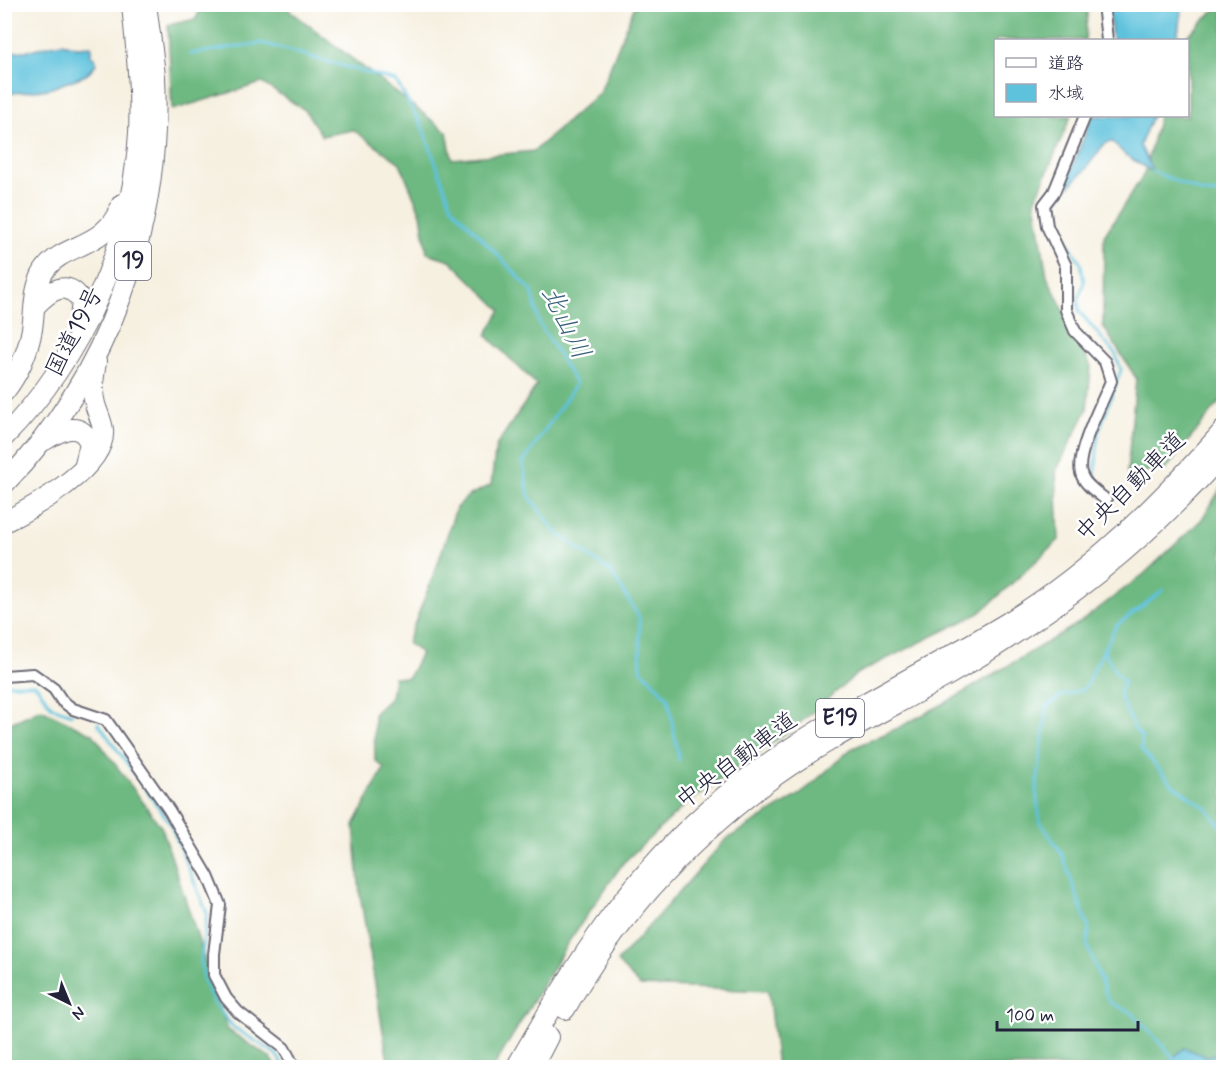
<svg xmlns="http://www.w3.org/2000/svg" width="1228" height="1072" viewBox="0 0 1228 1072" font-family="Mynerve,'Klee One',sans-serif">
	<style>
		.forest { fill: #6eb982; stroke: #486e5e; stroke-width: 1.5 }
		.water { fill: #5fc2dd; stroke: #40728c; stroke-width: 1.5 }
		.lines { fill: none; stroke-linecap: round; stroke-linejoin: round }
		.stream { stroke: #5fc2dd; stroke-width: 3 }
		.street-casing { stroke: #6c6a75; stroke-width: 14 }
		.highway-casing { stroke: #6c6a75; stroke-width: 22 }
		.street { stroke: #fff; stroke-width: 10 }
		.highway { stroke: #fff; stroke-width: 20 }
		.labels { text-anchor: middle; dominant-baseline: central; stroke-width: 5; stroke-linejoin: round; paint-order: stroke }
		.shield { fill: #fff; stroke: #646476; stroke-width: 1.5 }
		.shield-label { font-size: 22px; font-weight: bold; fill: #22223b }
		.street-label { font-size: 24px; fill: #22223b; stroke: #fff }
		.water-label { font-size: 26px; font-style: italic; fill: #3a627c; stroke: #fff }
	</style>
	<rect width="100%" height="100%" fill="#fff"/>
	<filter id="ink" filterUnits="userSpaceOnUse"><feTurbulence type="fractalNoise" baseFrequency=".0167" numOctaves="2"/><feDisplacementMap in="SourceGraphic" scale="12" xChannelSelector="R" yChannelSelector="G"/><feConvolveMatrix kernelMatrix="1 2 1 2 8 2 1 2 1" color-interpolation-filters="sRGB"/></filter>
	<filter id="wash" filterUnits="userSpaceOnUse"><feTurbulence type="fractalNoise" baseFrequency=".008" numOctaves="4" result="noise"/><feDisplacementMap in="SourceGraphic" scale="24" xChannelSelector="R" yChannelSelector="G"/><feGaussianBlur stdDeviation="1.35" result="paint"/><feColorMatrix in="noise" values="0 0 0 0 0 0 0 0 0 0 0 0 0 0 0 0 0 1.4 0 .05"/><feComposite in="paint" operator="in"/></filter>
	<g filter="url(#wash)">
		<rect width="100%" height="100%" fill="#f6f0e0"/>
		<!-- forest -->
		<g class="forest">
			<path d="M 202,5 L 284,6 L 447,132 L 452,159 L 534,151 L 600,92 L 635,5 L 1088,5 L 1085,40 L 996,40 L 996,116 L 1071,116 L 1035,201 L 1047,276 L 1091,367 L 1087,410 L 1056,471 L 1059,540 L 980,613 L 858,673 L 801,722 L 685,805 L 623,863 L 567,944 L 494,1067 L 389,1067 L 360,895 L 354,825 L 384,768 L 375,760 L 374,713 L 391,697 L 394,677 L 408,678 L 421,653 L 407,643 L 437,566 L 456,508 L 468,496 L 491,485 L 496,446 L 537,385 L 486,335 L 501,310 L 450,260 L 427,253 L 421,214 L 400,163 L 353,130 L 322,136 L 305,110 L 262,83 L 172,110 L 168,25 L 196,19 Z"/>
			<path d="M 1220,5 L 1223,5 L 1223,398 L 1165,470 L 1127,473 L 1136,378 L 1103,326 L 1104,236 L 1144,174 L 1159,116 L 1188,116 L 1188,40 L 1183,40 Z"/>
			<path d="M 1223,485 L 1223,1067 L 777,1067 L 768,991 L 640,986 L 617,962 L 725,840 L 801,794 L 851,749 L 898,728 L 956,697 L 1079,623 L 1144,574 L 1202,519 Z"/>
			<path d="M 41,709 L 93,734 L 162,828 L 228,1030 L 271,1058 L 277,1067 L 5,1067 L 4,726 Z"/>
		</g>
		<!-- water -->
		<g class="water">
			<path d="M 1109,5 L 1182,5 L 1177,40 L 1112,40 Z"/>
			<path d="M 62,43 L 77,47 L 91,46 L 91,57 L 95,58 L 96,64 L 86,75 L 49,89 L 5,94 L 5,51 C 25,54 41,46 62,43 Z"/>
			<path d="M 1092,116 L 1152,116 L 1140,145 L 1153,172 L 1125,155 L 1113,142 L 1105,143 L 1085,170 L 1062,194 Z"/>
			<path d="M 1184,1048 L 1208,1057 L 1214,1054 L 1223,1060 L 1223,1067 L 1166,1067 L 1165,1065 Z"/>
		</g>
		<g class="lines">
			<!-- stream -->
			<g class="stream">
				<path d="M 190,54 L 262,43 L 396,81 L 422,126 L 452,207 L 532,291 L 539,323 L 576,384 L 523,463 L 529,496 L 556,532 L 611,572 L 639,617 L 641,669 L 668,698 L 679,760"/>
				<path d="M 1152,171 L 1204,193 L 1224,194"/>
				<path d="M 1064,191 L 1053,207 L 1053,216 L 1081,264 L 1084,282 L 1078,300 L 1079,311 L 1116,355 L 1121,370 L 1098,434 L 1095,480"/>
				<path d="M 1163,590 L 1116,626 L 1084,689 L 1061,696 L 1047,707 L 1036,792 L 1040,821 L 1062,854 L 1089,929 L 1087,945 L 1109,1002 L 1132,1013 L 1173,1057"/>
				<path d="M 1103,648 L 1114,670 L 1124,682 L 1119,694 L 1134,728 L 1142,738 L 1141,749 L 1173,785 L 1206,808 L 1224,830"/>
				<path d="M 4,684 L 35,684 L 52,707 L 72,714"/>
				<path d="M 98,723 L 170,823 L 207,913 L 201,963 L 204,983 L 215,1004 L 233,1027 L 276,1054 L 285,1068"/>
			</g>
		</g>
	</g>
	<g filter="url(#ink)">
		<g class="lines">
			<!-- street casing -->
			<g class="street-casing">
				<g id="street">
					<path d="M 1103,4 L 1107,40"/>
					<path d="M 1085,116 L 1054,192 L 1044,205 L 1047,226 L 1066,266 L 1066,310 L 1075,331 L 1105,362 L 1111,381 C 1103,401 1075,454 1081,473 C 1084,485 1098,493 1106,500"/>
					<path d="M 4,676 L 33,674 L 54,689 L 62,701 L 73,709 L 106,720 L 169,810 L 208,876 L 220,905 L 214,954 L 214,975 L 226,998 L 238,1012 L 284,1048 L 295,1068"/>
				</g>
			</g>
			<!-- highway casing -->
			<g class="highway-casing">
				<g id="highway">
					<path d="M 35,306 C 50,290 68,278 82,302 L 79,325"/>
					<path d="M 4,392 C 19,373 28,352 32,329 C 35,309 33,289 44,271 C 64,241 105,251 122,204"/>
					<path d="M 4,437 C 83,357 132,244 139,133 C 141,89 136,47 132,4"/>
					<path d="M 45,440 C 61,430 80,420 90,443 L 85,465"/>
					<path d="M 4,484 C 109,376 162,226 155,77 C 153,53 149,28 146,4"/>
					<path d="M 4,522 C 33,508 107,466 103,430 C 102,421 97,412 95,404 C 91,390 94,375 96,362"/>
					<path d="M 565,1009 C 615,921 683,845 764,784 C 819,742 883,712 943,678 C 1049,617 1143,545 1224,452"/>
					<path d="M 516,1068 C 576,962 630,874 725,796 C 810,726 913,680 1007,623 C 1090,573 1160,503 1224,430"/>
					<path d="M 532,1068 L 548,1037"/>
				</g>
			</g>
			<!-- street -->
			<use href="#street" class="street"/>
			<!-- highway -->
			<use href="#highway" class="highway"/>
		</g>
	</g>
	<g class="labels">
		<!-- shield labels -->
		<g class="shield">
			<rect x="115" y="242" width="36" height="38" rx="4.5"/>
			<rect x="816" y="699" width="48" height="38" rx="4.5"/>
		</g>
		<g class="shield-label">
			<text x="133" y="261">19</text>
			<text x="840" y="718">E19</text>
		</g>
		<!-- street labels -->
		<g class="street-label">
			<text transform="translate(75 332) rotate(-63)">国道19号</text>
			<text transform="translate(1131 487) rotate(-45)">中央自動車道</text>
			<text transform="translate(737 761) rotate(-37)">中央自動車道</text>
		</g>
		<!-- water labels -->
		<g class="water-label">
			<text transform="translate(565 323) rotate(64)">北山川</text>
		</g>
	</g>
	<!-- margin -->
	<rect width="1228" height="1072" fill="none" stroke="#fff" stroke-width="24"/>
	<!-- legend -->
	<rect x="994" y="39" width="195" height="78" fill="#ffffff" stroke="#a7a7b1" stroke-width="1.5"/>
	<rect x="1006" y="58" width="30" height="9" fill="#ffffff" stroke="#a7a7b1" stroke-width="1.5"/>
	<text x="1048" y="69" font-size="18" fill="#22223b">道路</text>
	<rect x="1006" y="84" width="30" height="18" fill="#5fc2dd" stroke="#a7a7b1" stroke-width="1.5"/>
	<text x="1048" y="99" font-size="18" fill="#22223b">水域</text>
	<!-- north arrow -->
	<g transform="translate(69 1003) rotate(137)" stroke="#ffffff" stroke-width="4.5" paint-order="stroke">
	<path d="M0-4.5L10 22L0 15L-10 22Z" fill="#22223b"/>
	<text y="-9" font-size="16" font-weight="bold" text-anchor="middle" fill="#22223b">N</text>
	</g>
	<!-- scale -->
	<path d="M997 1021v9h141v-9" fill="none" stroke="#22223b" stroke-width="3"/>
	<text x="1006" y="1021" font-size="18" fill="#22223b" stroke="#ffffff" stroke-width="4.5" paint-order="stroke">100 m</text>
</svg>
